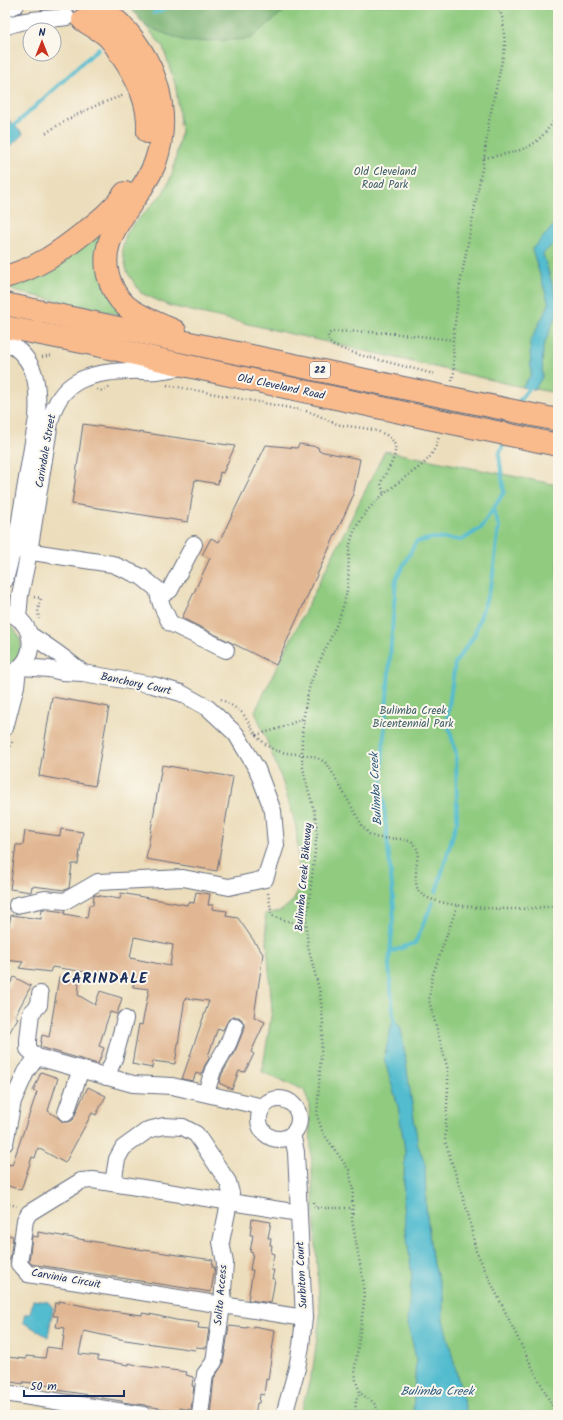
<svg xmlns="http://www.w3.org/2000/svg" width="563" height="1420" viewBox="0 0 563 1420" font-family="Kalam,sans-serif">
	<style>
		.green { fill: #90cb80; stroke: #567d6f }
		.forest { fill: #74af6e; stroke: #486f66 }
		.water { fill: #52bccf; stroke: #367696 }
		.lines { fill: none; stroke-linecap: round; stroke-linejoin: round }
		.stream { stroke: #52bccf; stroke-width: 4 }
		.building { fill: #e1b793; fill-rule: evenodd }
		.minor-casing { stroke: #646c7f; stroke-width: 18 }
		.highway-casing { stroke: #646c7f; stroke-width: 24 }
		.path { stroke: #646c7f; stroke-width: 2.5; stroke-dasharray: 1 3; stroke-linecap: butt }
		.minor { stroke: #fff; stroke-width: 16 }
		.highway { stroke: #fabb8c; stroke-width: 22 }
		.highway-bridge-casing { stroke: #646c7f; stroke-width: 24; stroke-linecap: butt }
		.highway-bridge { stroke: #fabb8c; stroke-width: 22 }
		.labels { text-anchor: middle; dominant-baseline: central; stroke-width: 4; stroke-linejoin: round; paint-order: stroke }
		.shield { fill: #fbf7ec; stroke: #5e6b89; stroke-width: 1 }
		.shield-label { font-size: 10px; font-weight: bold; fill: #1b2f5e }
		.park-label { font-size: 11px; fill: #3e5e68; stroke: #fbf7ec }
		.street-label { font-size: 11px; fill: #1b2f5e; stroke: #fbf7ec }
		.water-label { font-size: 12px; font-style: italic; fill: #2c5980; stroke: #fbf7ec }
		.district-label { font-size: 15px; font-weight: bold; letter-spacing: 1px; fill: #1b2f5e; stroke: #fbf7ec }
	</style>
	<rect width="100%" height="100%" fill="#fbf7ec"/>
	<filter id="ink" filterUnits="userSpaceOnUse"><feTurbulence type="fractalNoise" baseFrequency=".025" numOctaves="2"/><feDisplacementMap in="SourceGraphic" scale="8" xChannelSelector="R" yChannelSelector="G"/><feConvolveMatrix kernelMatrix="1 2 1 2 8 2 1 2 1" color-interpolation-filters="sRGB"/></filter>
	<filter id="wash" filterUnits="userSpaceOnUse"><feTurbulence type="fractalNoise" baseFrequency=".012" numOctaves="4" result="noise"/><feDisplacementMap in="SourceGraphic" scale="16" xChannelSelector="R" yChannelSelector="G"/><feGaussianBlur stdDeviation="0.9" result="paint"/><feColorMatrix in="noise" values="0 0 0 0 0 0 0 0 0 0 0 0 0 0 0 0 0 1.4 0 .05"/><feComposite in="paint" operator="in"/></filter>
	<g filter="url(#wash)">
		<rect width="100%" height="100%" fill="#ecdebc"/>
		<!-- green -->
		<g class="green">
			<path d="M 128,5 L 558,5 L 558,393 L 522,387 L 170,306 L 141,293 L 127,272 L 122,249 L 127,231 L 163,193 L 172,175 L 181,132 L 176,87 L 163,47 Z"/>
			<path d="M 100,226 L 108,232 L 127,316 L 17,292 L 5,287 Z"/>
			<path d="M 385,451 L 558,485 L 558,1415 L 300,1415 L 313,1368 L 320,1315 L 314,1216 L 309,1104 L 304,1090 L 262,1072 L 272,1011 L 265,914 L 281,911 L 294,900 L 300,883 L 296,826 L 282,780 L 255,711 Z"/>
			<path d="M 5,623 C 26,633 26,657 5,667 Z"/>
		</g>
		<!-- forest -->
		<path class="forest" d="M 128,5 L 291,5 L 250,39 L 188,42 L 147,27 Z"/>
		<!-- water -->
		<g class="water">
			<path d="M 5,116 L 23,134 L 5,152 Z"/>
			<path d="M 558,221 L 558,239 L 543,254 L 558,303 L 558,311 L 543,347 L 542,377 L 535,389 L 522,387 L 531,375 L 530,342 L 549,304 L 532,249 Z"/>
			<path d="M 393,1019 L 401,1028 L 418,1146 L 425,1162 L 426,1207 L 432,1258 L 443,1294 L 443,1319 L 467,1415 L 413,1415 L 416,1358 L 407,1320 L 412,1277 L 403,1206 L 405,1150 L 398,1106 L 384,1058 Z"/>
			<path d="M 33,1300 L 48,1302 L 53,1308 L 48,1337 L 23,1322 L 25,1314 L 30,1314 Z"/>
		</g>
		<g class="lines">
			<!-- stream -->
			<g class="stream">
				<path d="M 154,13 L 174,5"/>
				<path d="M 5,134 L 99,48"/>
				<path d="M 517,404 L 532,384"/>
				<path d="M 436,892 L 457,821 L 456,753 L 447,720 L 455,663 L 474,636 L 492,582 L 499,526 L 493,509"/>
				<path d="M 390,952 L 415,943 L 433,902"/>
				<path d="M 394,1023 L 389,966 L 394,907 L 382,787 L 382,763 L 396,579 L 416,542 L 433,538 L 462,540 L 481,528 L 504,492 L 499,455 L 505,440"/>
			</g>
		</g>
		<g id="blocks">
			<!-- building -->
			<g class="building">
				<path d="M 83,424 L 235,446 L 223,473 L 220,472 L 218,484 L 195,480 L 188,522 L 72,504 Z"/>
				<path d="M 299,444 L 318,447 L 319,451 L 360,459 L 353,496 L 276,665 L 182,618 L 210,558 L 202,555 L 211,538 L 219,542 L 266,445 L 297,448 Z"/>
				<path d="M 52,697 L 109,707 L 95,786 L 39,776 Z"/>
				<path d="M 162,765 L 233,777 L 217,871 L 146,859 Z"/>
				<path d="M 61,829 L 83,832 L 78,864 L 72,864 L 69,888 L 65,890 L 32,886 L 31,892 L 10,889 L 16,845 L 23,845 L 25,831 L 60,836 Z"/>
				<path d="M 196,892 L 210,894 L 208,905 L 213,905 L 212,909 L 227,911 L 226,916 L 238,918 L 263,954 L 254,1017 L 265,1022 L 251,1052 L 254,1054 L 245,1072 L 239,1071 L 232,1089 L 219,1083 L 222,1074 L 236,1049 L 244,1029 L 244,1024 L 242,1020 L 239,1017 L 234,1017 L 229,1019 L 223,1030 L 218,1028 L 208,1056 L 210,1057 L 205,1065 L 201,1075 L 196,1073 L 193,1081 L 182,1079 L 209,1001 L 185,998 L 175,1064 L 153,1061 L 152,1068 L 132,1064 L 139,1024 L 142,1025 L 149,989 L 133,987 L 134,979 L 52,967 L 50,972 L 19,968 L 23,962 L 5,960 L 5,926 L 9,926 L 11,915 L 41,919 L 42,909 L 65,912 L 64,914 L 87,918 L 89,905 L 93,905 L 94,895 L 120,899 L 121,893 L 187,905 L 188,902 L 194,903 ZM 134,937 L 173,945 L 170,966 L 130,958 Z"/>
				<path d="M 14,977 L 31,986 L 15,1016 L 18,1018 L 5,1040 L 5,993 Z"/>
				<path d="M 59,977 L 79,984 L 78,995 L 95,1005 L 100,991 L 122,998 L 117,1014 L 110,1012 L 99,1046 L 104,1048 L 98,1064 L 40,1047 L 42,1035 L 49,1037 Z"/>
				<path d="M 41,1072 L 58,1078 L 48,1111 L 57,1117 L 63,1122 L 69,1122 L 73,1120 L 80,1103 L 88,1087 L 106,1096 L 96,1115 L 92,1113 L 65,1163 L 38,1148 L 35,1158 L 32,1157 L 21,1190 L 5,1185 L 5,1175 L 9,1164 L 12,1165 L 37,1092 L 33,1091 Z"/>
				<path d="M 252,1219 L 271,1222 L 268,1238 L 271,1238 L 270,1245 L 272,1245 L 271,1253 L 274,1254 L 271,1270 L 274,1270 L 272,1279 L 275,1279 L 271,1303 L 248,1300 L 253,1270 L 250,1270 L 253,1253 L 250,1252 L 253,1235 L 250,1235 Z"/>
				<path d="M 38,1232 L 144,1250 L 213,1260 L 212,1267 L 215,1267 L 211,1292 L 31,1264 L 29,1261 L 32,1236 L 38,1237 Z"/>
				<path d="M 5,1235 L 13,1236 L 10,1260 L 5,1260 Z"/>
				<path d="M 59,1301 L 104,1310 L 142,1315 L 142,1313 L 154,1315 L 176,1320 L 199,1323 L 198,1328 L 209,1329 L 206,1348 L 196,1347 L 195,1350 L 125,1340 L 84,1331 L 79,1354 L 98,1356 L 98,1360 L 129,1365 L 129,1363 L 140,1366 L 187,1372 L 186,1375 L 193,1377 L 192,1386 L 194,1386 L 191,1410 L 179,1408 L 179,1411 L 146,1406 L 145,1405 L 122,1402 L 122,1401 L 89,1396 L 89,1395 L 50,1389 L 51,1385 L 23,1382 L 23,1384 L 5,1381 L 7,1357 L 26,1359 L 26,1356 L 45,1358 L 47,1347 L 62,1349 L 65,1328 L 56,1327 L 58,1316 L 53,1316 L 55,1303 L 59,1303 Z"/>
				<path d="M 229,1326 L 247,1328 L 247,1327 L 253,1328 L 253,1326 L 275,1330 L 268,1380 L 266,1379 L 264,1395 L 260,1394 L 259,1403 L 257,1403 L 255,1415 L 210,1415 L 214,1378 L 223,1364 Z"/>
			</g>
		</g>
	</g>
	<g filter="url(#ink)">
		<use href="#blocks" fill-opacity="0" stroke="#646c7f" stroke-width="1"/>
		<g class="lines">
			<!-- minor casing -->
			<g class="minor-casing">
				<g id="minor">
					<path d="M 5,9 L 16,5"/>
					<path d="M 5,27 C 24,18 47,20 67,17"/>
					<path d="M 5,341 C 37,358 39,385 37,418 L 19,526 L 5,580"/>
					<path d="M 19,550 L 112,564 L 142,577 L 157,589 L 161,604 L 170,623 L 226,650"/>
					<path d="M 159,597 L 170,590 L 194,544"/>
					<path d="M 5,612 C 39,620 39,667 5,675"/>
					<path d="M 18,618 L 20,595 L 29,552 L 50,422 C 59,380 90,372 129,371 C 138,370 147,372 156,371 C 165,370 173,369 181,367"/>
					<path d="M 30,635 C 48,646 66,659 83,673"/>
					<path d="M 5,728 L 16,686 L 18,670"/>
					<path d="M 17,905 L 45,899 L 65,901 L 98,882 L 183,878 L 229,887 L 265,879 L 276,845 L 273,811 L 257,769 L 236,734 L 208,708 L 181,693 L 153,685 L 83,673 L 62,672 L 49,669 L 21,667"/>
					<path d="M 40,994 L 39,1005 L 31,1013 L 28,1040 L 28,1049 L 37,1057 L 133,1084 L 172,1086 L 263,1107"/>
					<path d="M 106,1077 L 114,1059 L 125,1019"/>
					<path d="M 206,1093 L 213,1070 L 228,1044 L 235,1026"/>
					<circle cx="279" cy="1119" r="20"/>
					<path d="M 66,1113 L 81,1069"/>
					<path d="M 5,1143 L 13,1101 L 26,1072 L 37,1057"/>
					<path d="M 113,1183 L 117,1159 L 123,1148 L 148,1130 L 164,1126 L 183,1127 L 196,1134 L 228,1182 L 231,1193 L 221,1242 L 225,1263 L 222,1305 L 214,1362 L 205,1374 L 200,1415"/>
					<path d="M 299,1213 L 93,1180 L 81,1181 L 29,1213 L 25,1220 L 19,1264 L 28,1274 L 304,1318"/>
					<path d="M 5,1393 L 143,1415"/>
					<path d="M 284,1415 L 297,1368 L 301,1346 L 304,1318 L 296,1152 L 292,1134"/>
				</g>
			</g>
			<!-- highway casing -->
			<g class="highway-casing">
				<g id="highway">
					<path d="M 96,5 C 120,20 139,43 151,69 C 164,98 166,133 155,163 C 141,201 97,231 108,275 C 111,287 117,298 126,306 C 139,317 159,324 175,331"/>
					<path d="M 83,20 C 91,26 99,29 106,35 C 113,41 117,48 121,55 C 137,78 150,103 148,132"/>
					<path d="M 5,277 C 39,267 57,254 85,232 C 100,220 114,209 125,193"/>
					<path d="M 5,304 L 432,394"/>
					<path d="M 5,327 L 92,344 L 188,366 L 428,418"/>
				</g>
			</g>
			<!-- path -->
			<g class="path">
				<path d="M 46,133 C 71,116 97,104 125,95"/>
				<path d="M 484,158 C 500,155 518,153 533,144 C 543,137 551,125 558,115"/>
				<path d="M 42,357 L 52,355"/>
				<path d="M 434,374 L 360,355 L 334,346 L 328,341 L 328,335 L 331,332 C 371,330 413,335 453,340"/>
				<path d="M 452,381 L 454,372 L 453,340 L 459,290 L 484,158 L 489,121 L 505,47 L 503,20 L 498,5"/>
				<path d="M 167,385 L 301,410"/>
				<path d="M 97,389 C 102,392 106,390 110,387"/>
				<path d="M 306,411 C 319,414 328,422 341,425 C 356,428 399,428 395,452 C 394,461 387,471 382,480 L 381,483 L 384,495"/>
				<path d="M 34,597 L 41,598 L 38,610 L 39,619"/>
				<path d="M 221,699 C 227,703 235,707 241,712 C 244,714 246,719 248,722 C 255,734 262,744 275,750 C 294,757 311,750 328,765 L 363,827 L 370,835 L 378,838 L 402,839 L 412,842 L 418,850 C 418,861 413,881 418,890 C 426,907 497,909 516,909 C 529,909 542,907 556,906 L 558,908"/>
				<path d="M 256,735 L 281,728 L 304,718"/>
				<path d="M 5,774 L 9,750 L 13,740"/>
				<path d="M 268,893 L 272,916 L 306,927"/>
				<path d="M 457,906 L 432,977 L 429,1000 L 448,1070 L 448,1088 L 445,1141 L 468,1213 L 476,1251 L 526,1355 L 557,1415"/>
				<path d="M 314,1202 L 315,1208 L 353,1208"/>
				<path d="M 5,1203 L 17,1206"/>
				<path d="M 355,1415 L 356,1400 L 360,1393"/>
				<path d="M 380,1415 L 377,1408 L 373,1402 L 360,1393 L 356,1381 L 355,1368 L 364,1302 L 363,1280 L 352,1220 L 353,1189 L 349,1170 L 323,1133 L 317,1116 L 323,1022 L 320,993 L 308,946 L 306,927 L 317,834 C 317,806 302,782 302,754 C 301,734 305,698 312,679 C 323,651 340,624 346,595 C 352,568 343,550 358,524 C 369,504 390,489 408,475 C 414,471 422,466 427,460 C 433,454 437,444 439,436"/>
			</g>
			<!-- minor -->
			<use href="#minor" class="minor"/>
			<!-- highway -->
			<use href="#highway" class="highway"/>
			<!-- highway-bridge casing -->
			<g class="highway-bridge-casing">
				<g id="highway-bridge">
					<path d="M 432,394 L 558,420"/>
					<path d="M 428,418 L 558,445"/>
				</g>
			</g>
			<!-- highway-bridge -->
			<use href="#highway-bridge" class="highway-bridge"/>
		</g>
	</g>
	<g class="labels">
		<!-- shield labels -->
		<rect class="shield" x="310" y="362" width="20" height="16" rx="3"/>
		<g class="shield-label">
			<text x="320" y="370">22</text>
		</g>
		<!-- park labels -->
		<g class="park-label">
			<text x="385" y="172">Old Cleveland<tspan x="385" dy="13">Road Park</tspan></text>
			<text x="413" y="711">Bulimba Creek<tspan x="413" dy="13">Bicentennial Park</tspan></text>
		</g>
		<!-- street labels -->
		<g class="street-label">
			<text transform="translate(281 387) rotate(12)">Old Cleveland Road</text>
			<text transform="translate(46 451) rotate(-80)">Carindale Street</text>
			<text transform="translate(136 684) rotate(12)">Banchory Court</text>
			<text transform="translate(304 877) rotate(-85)">Bulimba Creek Bikeway</text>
			<text transform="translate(302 1275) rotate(-93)">Surbiton Court</text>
			<text transform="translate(66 1279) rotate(10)">Carvinia Circuit</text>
			<text transform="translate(221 1295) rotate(-85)">Solito Access</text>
		</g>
		<!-- water labels -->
		<g class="water-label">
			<text transform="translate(376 789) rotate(-93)">Bulimba Creek</text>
			<text x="437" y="1391">Bulimba Creek</text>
		</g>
		<!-- district labels -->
		<g class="district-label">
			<text x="105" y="979">CARINDALE</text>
		</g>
	</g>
	<!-- margin -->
	<rect width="563" height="1420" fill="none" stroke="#fbf7ec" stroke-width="20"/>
	<!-- north arrow -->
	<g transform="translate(42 42)"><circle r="19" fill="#fbf7ec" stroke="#a1a7b3"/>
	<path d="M0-3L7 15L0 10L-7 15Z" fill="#c8321e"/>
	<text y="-6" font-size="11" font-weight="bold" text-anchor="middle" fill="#1b2f5e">N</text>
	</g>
	<!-- scale -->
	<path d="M24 1390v6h100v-6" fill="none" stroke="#1b2f5e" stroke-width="2"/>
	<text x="30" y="1390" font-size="12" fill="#1b2f5e" stroke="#fbf7ec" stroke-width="3" paint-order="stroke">50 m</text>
</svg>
